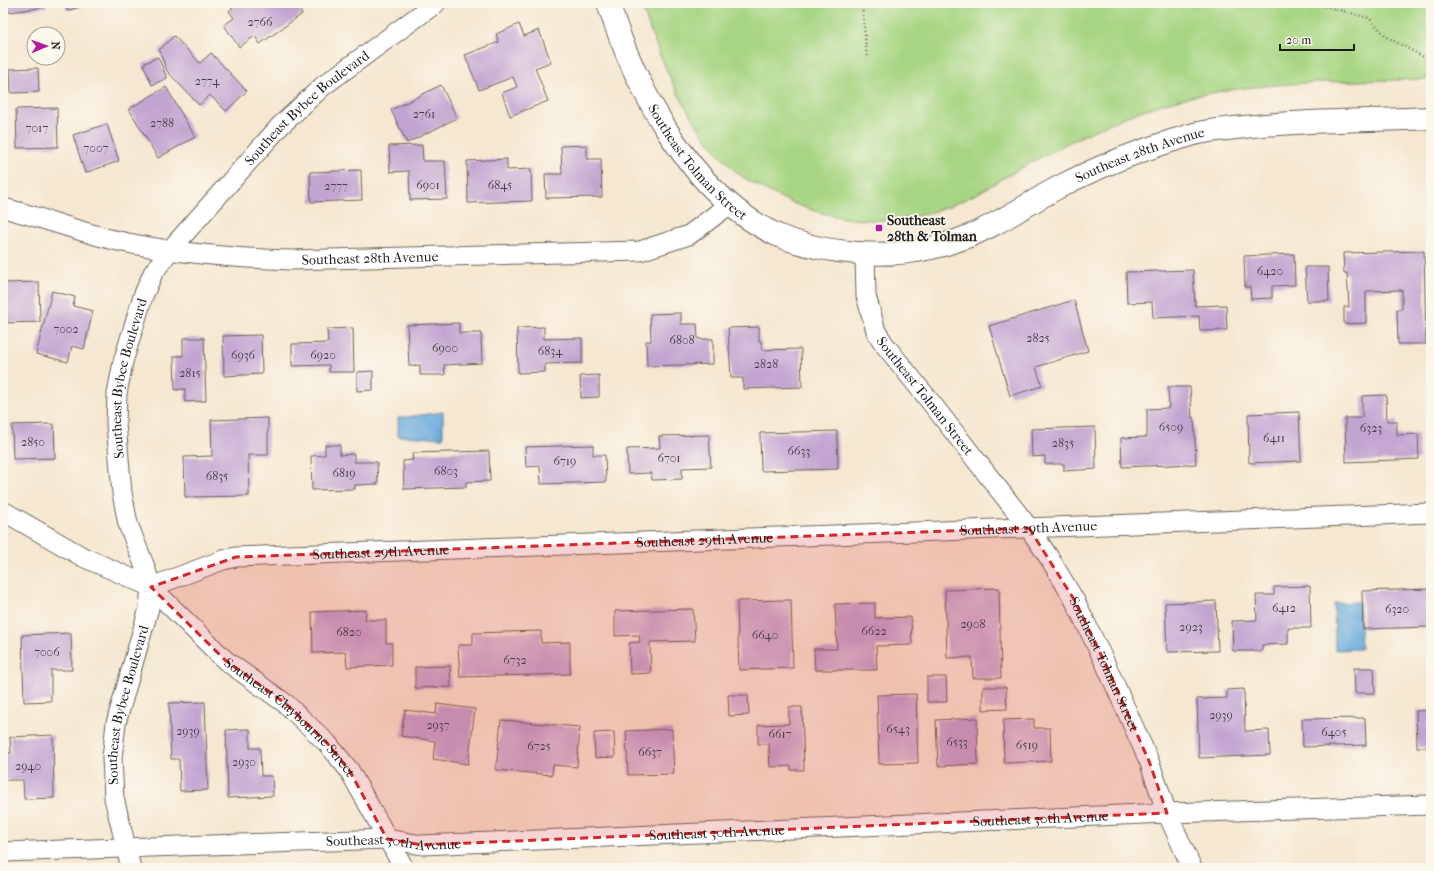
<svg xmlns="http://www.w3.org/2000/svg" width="1434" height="871" viewBox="0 0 1434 871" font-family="'IM FELL French Canon',serif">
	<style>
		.green { fill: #a7d583; stroke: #627850 }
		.water { fill: #67a9db; stroke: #42627c }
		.building { fill: #c2a4d1 }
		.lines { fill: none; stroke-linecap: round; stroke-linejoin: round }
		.minor-casing { stroke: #68635b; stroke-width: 21 }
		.secondary-casing { stroke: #68635b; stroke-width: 24 }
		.path { stroke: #68635b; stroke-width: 2.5; stroke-dasharray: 1 3; stroke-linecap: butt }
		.minor { stroke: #fff; stroke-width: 19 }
		.secondary { stroke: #fff; stroke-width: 22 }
		.marked { fill: #d62828; fill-opacity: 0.2; stroke: #d62828; stroke-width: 3; stroke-dasharray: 8 5; stroke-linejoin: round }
		.poi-dot { fill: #b5179e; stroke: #fbf7ec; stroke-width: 1.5 }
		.labels { text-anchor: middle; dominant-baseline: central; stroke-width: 3.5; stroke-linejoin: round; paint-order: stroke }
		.number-label { font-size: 12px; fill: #463e49 }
		.street-label { font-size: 14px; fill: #1c1c1c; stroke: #fbf7ec }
		.poi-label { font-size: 14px; font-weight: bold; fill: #1c1c1c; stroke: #fbf7ec; text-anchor: start }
	</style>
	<rect width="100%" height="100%" fill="#fbf7ec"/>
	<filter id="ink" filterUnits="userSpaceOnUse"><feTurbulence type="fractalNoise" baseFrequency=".025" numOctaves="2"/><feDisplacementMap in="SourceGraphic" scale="8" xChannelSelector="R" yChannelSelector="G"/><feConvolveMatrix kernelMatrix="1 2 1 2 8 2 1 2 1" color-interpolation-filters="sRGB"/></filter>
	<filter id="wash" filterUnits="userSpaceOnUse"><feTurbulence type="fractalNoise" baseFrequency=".012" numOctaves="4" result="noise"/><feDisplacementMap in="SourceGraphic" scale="16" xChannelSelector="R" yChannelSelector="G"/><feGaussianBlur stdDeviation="0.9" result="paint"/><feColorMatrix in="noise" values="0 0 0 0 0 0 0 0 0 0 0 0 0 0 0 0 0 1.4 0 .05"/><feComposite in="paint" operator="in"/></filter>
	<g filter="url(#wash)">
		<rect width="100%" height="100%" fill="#f5e7d0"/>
		<!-- green -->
		<path class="green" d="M 641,3 L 1431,3 L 1431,79 C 1344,82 1246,80 1162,104 C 1112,119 1064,144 1018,170 C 999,180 981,193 961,201 C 897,231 830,225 768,191 C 759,186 748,181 740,175 C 690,131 661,65 641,3 Z"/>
		<!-- water -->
		<g class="water">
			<path d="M 443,412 L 443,438 L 398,436 L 398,418 Z"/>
			<path d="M 1359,602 L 1361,649 L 1335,650 L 1334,603 Z"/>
		</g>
		<g id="blocks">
			<!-- building -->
			<g class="building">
				<path d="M 3,3 L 46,3 L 46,7 L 3,13 Z"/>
				<path d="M 64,3 L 81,3 L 82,6 L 67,11 Z"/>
				<path d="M 239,3 L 294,3 L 302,14 L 260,44 L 255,36 L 239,47 L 224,25 L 234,18 L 229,11 Z"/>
				<path d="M 519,24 L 524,36 L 539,30 L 551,62 L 535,68 L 548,101 L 510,116 L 502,93 L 517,87 L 513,77 L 479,90 L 465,55 L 499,42 L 496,34 Z"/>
				<path d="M 174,36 L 200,63 L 211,53 L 247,91 L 226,111 L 210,95 L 199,105 L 167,71 L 159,50 Z"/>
				<path d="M 158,57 L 167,78 L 152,85 L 143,64 Z"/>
				<path d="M 38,68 L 39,92 L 11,93 L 10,69 Z"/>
				<path d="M 441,85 L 457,118 L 407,143 L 391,110 Z"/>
				<path d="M 166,87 L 195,137 L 158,158 L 129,109 Z"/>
				<path d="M 57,108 L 58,147 L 17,148 L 16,109 Z"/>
				<path d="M 107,124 L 119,161 L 85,173 L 73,135 Z"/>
				<path d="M 422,145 L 423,161 L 445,161 L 447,199 L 410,200 L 409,171 L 390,172 L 389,146 Z"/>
				<path d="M 587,145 L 587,159 L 601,159 L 602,197 L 546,198 L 545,174 L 562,174 L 561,146 Z"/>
				<path d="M 507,159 L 507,170 L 531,169 L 532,201 L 468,203 L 467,161 Z"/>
				<path d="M 361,170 L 362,200 L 311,202 L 310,172 Z"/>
				<path d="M 1424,251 L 1426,344 L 1398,344 L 1397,309 L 1402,309 L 1402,290 L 1366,291 L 1366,323 L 1344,324 L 1344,307 L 1349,307 L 1347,273 L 1344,273 L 1343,253 Z"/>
				<path d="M 1294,254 L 1295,285 L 1272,286 L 1272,298 L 1251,299 L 1250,287 L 1245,287 L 1244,256 Z"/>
				<path d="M 1305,267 L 1328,267 L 1329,301 L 1307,301 Z"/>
				<path d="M 1193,270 L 1195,306 L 1226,305 L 1227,330 L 1200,331 L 1199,316 L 1153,318 L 1152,302 L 1127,303 L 1126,272 Z"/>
				<path d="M 39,282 L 40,322 L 3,323 L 3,283 Z"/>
				<path d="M 52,291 L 75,297 L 73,306 L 93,311 L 84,349 L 72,346 L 68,362 L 36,354 Z"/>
				<path d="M 1074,300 L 1088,351 L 1036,367 L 1042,386 L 1010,396 L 989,326 Z"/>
				<path d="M 681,313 L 681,324 L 697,324 L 698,339 L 713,339 L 713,364 L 647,366 L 646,341 L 651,341 L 650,314 Z"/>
				<path d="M 459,323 L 459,333 L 481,333 L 482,363 L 444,365 L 445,375 L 420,375 L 420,365 L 409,366 L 407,325 Z"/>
				<path d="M 544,327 L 544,339 L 582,338 L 582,363 L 545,364 L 545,372 L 518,373 L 517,328 Z"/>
				<path d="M 759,327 L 759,341 L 761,341 L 762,350 L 801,349 L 802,387 L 743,389 L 743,378 L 731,378 L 728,328 Z"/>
				<path d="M 353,328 L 354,372 L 329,372 L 329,365 L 292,366 L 292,344 L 328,343 L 327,329 Z"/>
				<path d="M 261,335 L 262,374 L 224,376 L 223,336 Z"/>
				<path d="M 183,338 L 204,338 L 206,401 L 185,402 L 185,389 L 175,390 L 174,356 L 183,356 Z"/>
				<path d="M 373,371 L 373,390 L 357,391 L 357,372 Z"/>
				<path d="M 599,375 L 599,397 L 581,398 L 580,376 Z"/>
				<path d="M 1168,387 L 1190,387 L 1192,418 L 1194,418 L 1196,464 L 1122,467 L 1121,438 L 1147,437 L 1147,409 L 1169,408 Z"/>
				<path d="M 1386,395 L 1387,421 L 1397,421 L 1397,435 L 1418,434 L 1419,459 L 1346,462 L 1345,418 L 1362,418 L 1362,396 Z"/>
				<path d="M 1299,412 L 1301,461 L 1249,463 L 1248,414 Z"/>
				<path d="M 268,418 L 268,455 L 248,455 L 249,496 L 185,497 L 184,457 L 212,456 L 211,420 Z"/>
				<path d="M 54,424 L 55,458 L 13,459 L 12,425 Z"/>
				<path d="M 1095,427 L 1096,469 L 1064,471 L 1064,464 L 1045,464 L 1045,456 L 1032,457 L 1031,429 Z"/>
				<path d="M 837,431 L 838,469 L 761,471 L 760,433 Z"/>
				<path d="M 709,435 L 711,467 L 682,468 L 682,479 L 652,480 L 651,473 L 628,474 L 627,449 L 660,448 L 659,436 Z"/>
				<path d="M 325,445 L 340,445 L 340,455 L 354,454 L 354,462 L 377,462 L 378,484 L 355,485 L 355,489 L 312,490 L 311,456 L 325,455 Z"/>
				<path d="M 593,445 L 593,455 L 605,455 L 606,482 L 541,484 L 540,466 L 526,467 L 525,447 Z"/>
				<path d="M 489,451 L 490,481 L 466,482 L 466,487 L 404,489 L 403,461 L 413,460 L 412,453 Z"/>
				<path d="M 1310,586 L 1311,628 L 1288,628 L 1288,644 L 1262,645 L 1262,651 L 1233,651 L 1232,621 L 1257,620 L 1256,595 L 1274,595 L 1274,587 Z"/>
				<path d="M 999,588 L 1001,678 L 973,678 L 972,657 L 947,658 L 945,590 Z"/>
				<path d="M 1431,589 L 1431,633 L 1429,627 L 1363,629 L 1362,591 Z"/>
				<path d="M 791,600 L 793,668 L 739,670 L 737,601 Z"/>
				<path d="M 1216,601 L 1218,651 L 1167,652 L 1165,603 Z"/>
				<path d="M 875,603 L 875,618 L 911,617 L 912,645 L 876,646 L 877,670 L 815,670 L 814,649 L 837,649 L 835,604 Z"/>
				<path d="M 693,609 L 695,641 L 650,642 L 651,673 L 630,674 L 629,643 L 640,642 L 639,635 L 615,636 L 615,611 Z"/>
				<path d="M 366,610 L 365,620 L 386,620 L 386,643 L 392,643 L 392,665 L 347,667 L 346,652 L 313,653 L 312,612 Z"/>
				<path d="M 541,631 L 541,643 L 570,642 L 570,674 L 460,677 L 458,645 L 473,645 L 473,633 Z"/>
				<path d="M 71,633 L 72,670 L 51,670 L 51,701 L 24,702 L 22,635 Z"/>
				<path d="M 450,666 L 451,687 L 415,688 L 415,667 Z"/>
				<path d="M 1354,668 L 1374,668 L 1375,693 L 1355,693 Z"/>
				<path d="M 927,677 L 946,677 L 947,702 L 927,702 Z"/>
				<path d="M 983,687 L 1006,687 L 1007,709 L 983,710 Z"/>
				<path d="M 1244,689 L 1245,731 L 1269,730 L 1270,755 L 1199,758 L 1197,699 L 1227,698 L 1227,690 Z"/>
				<path d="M 916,694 L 918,763 L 879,764 L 877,695 Z"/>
				<path d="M 728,695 L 748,695 L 749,715 L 729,716 Z"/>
				<path d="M 205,702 L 208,790 L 180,791 L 179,759 L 171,759 L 169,703 Z"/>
				<path d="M 437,704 L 475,709 L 468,764 L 433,759 L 435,741 L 401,736 L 405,710 L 436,714 Z"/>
				<path d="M 789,707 L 802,707 L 804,770 L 791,770 L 791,766 L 770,767 L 769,744 L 758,744 L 758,725 L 789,724 Z"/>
				<path d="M 1431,710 L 1431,747 L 1417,747 L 1416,711 Z"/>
				<path d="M 977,718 L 978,764 L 938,766 L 936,720 Z"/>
				<path d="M 1365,718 L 1366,745 L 1303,747 L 1302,719 Z"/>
				<path d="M 1034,719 L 1034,728 L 1050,728 L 1051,761 L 1004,763 L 1003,720 Z"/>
				<path d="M 501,720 L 580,727 L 577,767 L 553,765 L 552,775 L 496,770 Z"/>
				<path d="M 250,729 L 250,748 L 260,748 L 261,776 L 272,776 L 273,796 L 228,798 L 226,730 Z"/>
				<path d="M 672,729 L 674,774 L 628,775 L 626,731 Z"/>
				<path d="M 614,732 L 615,757 L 595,758 L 594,733 Z"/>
				<path d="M 53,735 L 54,798 L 24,799 L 23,780 L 3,780 L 3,753 L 11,753 L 10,737 Z"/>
			</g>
		</g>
	</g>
	<g filter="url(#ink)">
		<use href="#blocks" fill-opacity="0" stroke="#68635b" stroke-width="1"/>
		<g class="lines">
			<!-- minor casing -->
			<g class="minor-casing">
				<g id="minor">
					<path id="s1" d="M 3,208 C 41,217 77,231 114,240 C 171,253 231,258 290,260 L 640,251 L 689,235 L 730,204"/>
					<path id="s2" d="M 865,254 L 866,296 L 876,331 L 884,344 L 929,400 L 1029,528 L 1050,559 L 1075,601 L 1106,665 L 1149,761 L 1167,813 L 1192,868"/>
					<path id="s3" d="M 3,511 L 83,557 L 151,587 L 223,560 L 236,557 L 1431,513"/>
					<path id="s4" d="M 151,587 L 225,660 L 286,704 L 327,743 L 349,770 L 404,868"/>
					<path id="s5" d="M 3,852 L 387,839 L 422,845 L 1167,813 L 1431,805"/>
					<path id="s6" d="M 131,868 L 114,798 L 112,758 L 116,723 L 149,608 L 151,587 L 145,567 L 128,524 L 122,493 L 116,424 L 117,394 L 123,362 L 143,296 L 153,273 L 170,250 L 280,126 L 323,86 L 436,3"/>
				</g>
			</g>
			<!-- secondary casing -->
			<g class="secondary-casing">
				<g id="secondary">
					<path id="s7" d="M 608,3 C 636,89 691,195 777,235 C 803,246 831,251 858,253 C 894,256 930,251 964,238 C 998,225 1027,204 1059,187 C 1101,165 1146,148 1191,135 C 1205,130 1221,130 1235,128 C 1300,120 1366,121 1431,118"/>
				</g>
			</g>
			<!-- path -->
			<g class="path">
				<path d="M 862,3 L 867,59"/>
				<path d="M 1313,3 L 1369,18 L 1387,37 L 1431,61"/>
			</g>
			<!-- minor -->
			<use href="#minor" class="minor"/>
			<!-- secondary -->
			<use href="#secondary" class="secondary"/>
		</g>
	</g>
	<!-- marked area -->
	<path class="marked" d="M 1029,528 L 1075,601 L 1106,665 L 1149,761 L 1167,813 L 422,845 L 387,839 L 349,770 L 327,743 L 286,704 L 225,660 L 151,587 L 236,557 Z"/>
	<!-- markers -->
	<rect class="poi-dot" x="875" y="224" width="8" height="8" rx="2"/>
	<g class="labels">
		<!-- number labels -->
		<g class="number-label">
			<text x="260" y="22">2766</text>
			<text x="207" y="81">2774</text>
			<text x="424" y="114">2761</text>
			<text x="162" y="123">2788</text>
			<text x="37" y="128">7017</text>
			<text x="96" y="148">7007</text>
			<text x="428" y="185">6901</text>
			<text x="500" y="185">6845</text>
			<text x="336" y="186">2777</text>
			<text x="1270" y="271">6420</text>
			<text x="66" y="329">7002</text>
			<text x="1038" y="338">2825</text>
			<text x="682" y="340">6808</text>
			<text x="445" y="348">6900</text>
			<text x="550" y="351">6834</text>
			<text x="243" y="355">6936</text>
			<text x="323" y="355">6920</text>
			<text x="766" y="364">2828</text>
			<text x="190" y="373">2815</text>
			<text x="1171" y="427">6509</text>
			<text x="1371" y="428">6323</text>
			<text x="1274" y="438">6411</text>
			<text x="33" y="442">2850</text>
			<text x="1063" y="443">2835</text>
			<text x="799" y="451">6633</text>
			<text x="669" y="458">6701</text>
			<text x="565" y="461">6719</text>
			<text x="446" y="471">6803</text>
			<text x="344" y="473">6819</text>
			<text x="217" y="476">6835</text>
			<text x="1284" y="608">6412</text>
			<text x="1397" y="609">6320</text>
			<text x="973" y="624">2908</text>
			<text x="1191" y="627">2923</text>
			<text x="874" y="631">6622</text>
			<text x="349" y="632">6820</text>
			<text x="765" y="635">6640</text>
			<text x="47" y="652">7006</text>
			<text x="515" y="660">6732</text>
			<text x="1221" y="715">2939</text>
			<text x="438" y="725">2937</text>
			<text x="898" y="729">6543</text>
			<text x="188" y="731">2939</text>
			<text x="1334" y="732">6405</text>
			<text x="780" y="734">6617</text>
			<text x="957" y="742">6533</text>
			<text x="1027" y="745">6519</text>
			<text x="539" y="746">6725</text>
			<text x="650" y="752">6637</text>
			<text x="244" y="762">2930</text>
			<text x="28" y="766">2940</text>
		</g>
		<!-- street labels -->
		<g class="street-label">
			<text stroke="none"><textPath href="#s6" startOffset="839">Southeast Bybee Boulevard</textPath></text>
			<text stroke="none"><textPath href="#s7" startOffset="681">Southeast 28th Avenue</textPath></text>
			<text stroke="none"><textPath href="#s7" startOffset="185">Southeast Tolman Street</textPath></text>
			<text stroke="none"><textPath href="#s1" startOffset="373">Southeast 28th Avenue</textPath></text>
			<text stroke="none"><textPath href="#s6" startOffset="503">Southeast Bybee Boulevard</textPath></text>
			<text stroke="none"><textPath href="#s2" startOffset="160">Southeast Tolman Street</textPath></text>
			<text stroke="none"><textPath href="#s3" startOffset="1050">Southeast 29th Avenue</textPath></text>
			<text stroke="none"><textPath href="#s3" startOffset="726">Southeast 29th Avenue</textPath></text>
			<text stroke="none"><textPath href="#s3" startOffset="402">Southeast 29th Avenue</textPath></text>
			<text stroke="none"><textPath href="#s2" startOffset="484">Southeast Tolman Street</textPath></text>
			<text stroke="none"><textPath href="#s6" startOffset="167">Southeast Bybee Boulevard</textPath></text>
			<text stroke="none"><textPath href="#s4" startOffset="191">Southeast Claybourne Street</textPath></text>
			<text stroke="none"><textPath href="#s5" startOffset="1039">Southeast 30th Avenue</textPath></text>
			<text stroke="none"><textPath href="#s5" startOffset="715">Southeast 30th Avenue</textPath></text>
			<text stroke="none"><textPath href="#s5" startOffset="391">Southeast 30th Avenue</textPath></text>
		</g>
		<!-- poi labels -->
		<g class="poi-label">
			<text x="887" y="220">Southeast<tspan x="887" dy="16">28th &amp; Tolman</tspan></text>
		</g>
	</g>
	<!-- margin -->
	<rect width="1434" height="871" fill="none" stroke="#fbf7ec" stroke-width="16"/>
	<!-- north arrow -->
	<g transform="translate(46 46) rotate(88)"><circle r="19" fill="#fbf7ec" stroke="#a29f99"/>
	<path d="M0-3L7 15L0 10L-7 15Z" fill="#b5179e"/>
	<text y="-6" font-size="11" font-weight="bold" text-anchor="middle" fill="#1c1c1c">N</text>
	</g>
	<!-- scale -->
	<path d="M1280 44v6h74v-6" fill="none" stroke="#1c1c1c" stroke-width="2"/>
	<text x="1286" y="44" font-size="12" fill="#1c1c1c" stroke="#fbf7ec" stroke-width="3" paint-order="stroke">20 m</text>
</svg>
